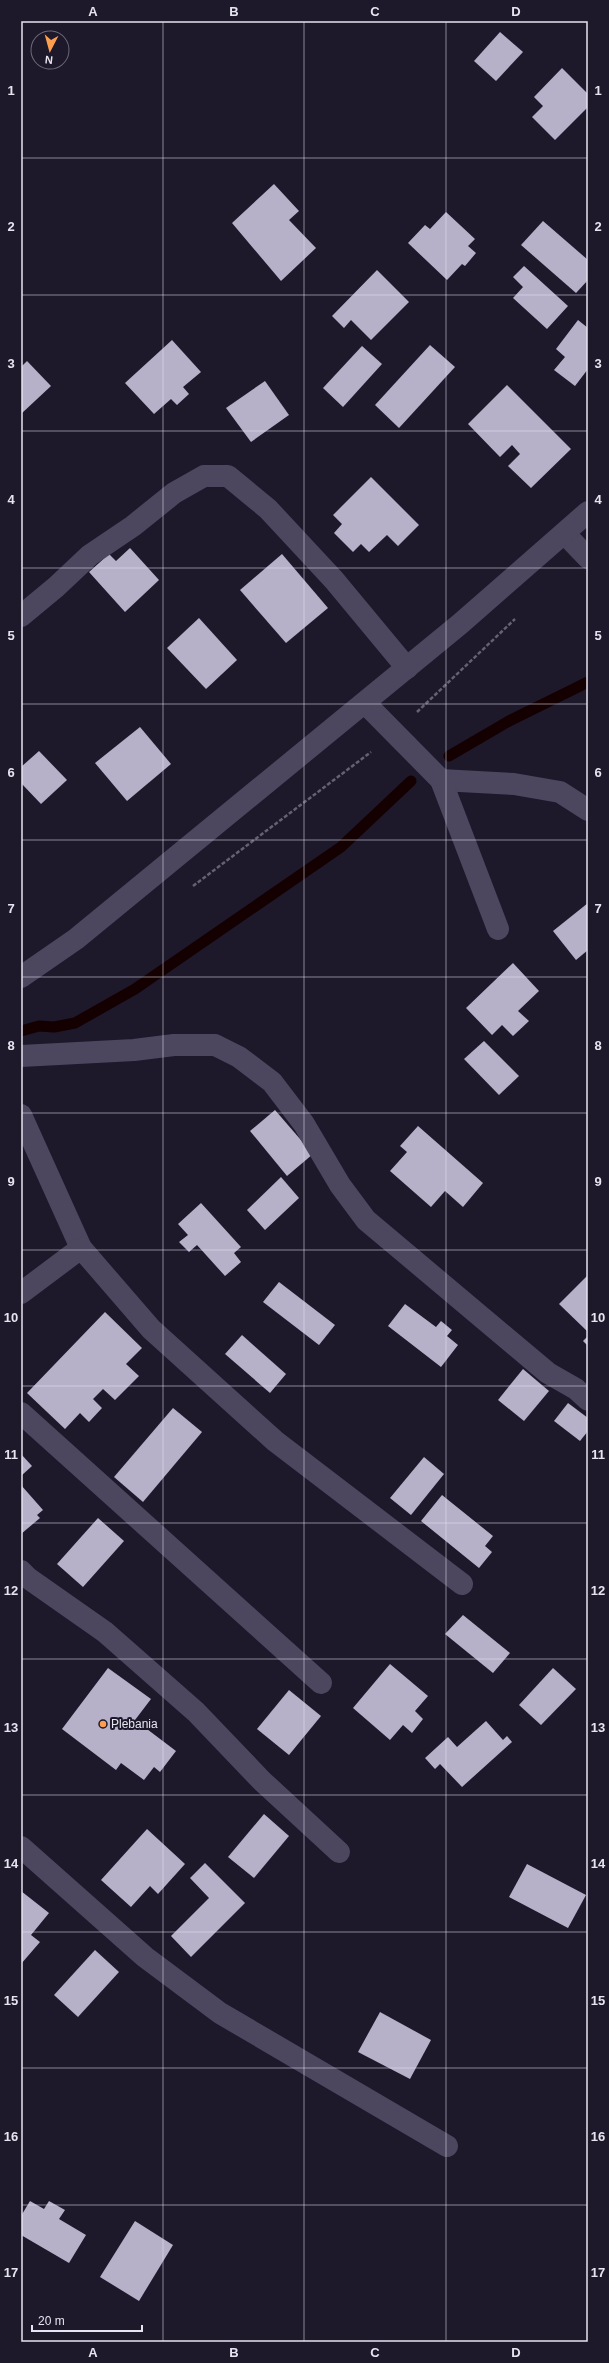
<svg xmlns="http://www.w3.org/2000/svg" width="609" height="2363" viewBox="0 0 609 2363" font-family="Helvetica,sans-serif">
	<style>
		.lines { fill: none; stroke-linecap: round; stroke-linejoin: round }
		.stream { stroke: #140000; stroke-width: 11 }
		.building { fill: #b6b1c9 }
		.path { stroke: #656171; stroke-width: 2.5; stroke-dasharray: 4 2; stroke-linecap: butt }
		.minor { stroke: #4c465f; stroke-width: 22 }
		.grid { fill: none; stroke: #e6e4f0; stroke-width: 1; stroke-opacity: 0.55 }
		.poi-dot { fill: #fb9e50; stroke: #1d182a; stroke-width: 1.5 }
		.labels { text-anchor: middle; dominant-baseline: central; stroke-width: 4; stroke-linejoin: round; paint-order: stroke }
		.poi-label { font-size: 12px; fill: #e6e4f0; stroke: #1d182a; text-anchor: start }
		.neatline { fill: none; stroke: #e6e4f0; stroke-width: 1.5 }
		.grid-label { font-size: 13px; text-anchor: middle; font-weight: bold; fill: #e6e4f0 }
	</style>
	<rect width="100%" height="100%" fill="#1d182a"/>
	<g class="lines">
		<!-- stream -->
		<g class="stream">
			<path d="M 449,756 L 509,721 L 588,682"/>
			<path d="M 21,1031 L 39,1026 L 54,1027 L 75,1023 L 135,989 L 341,847 L 411,781"/>
		</g>
	</g>
	<!-- building -->
	<g class="building">
		<path d="M 500,32 L 523,52 L 496,81 L 474,61 Z"/>
		<path d="M 562,68 L 588,94 L 588,107 L 555,140 L 532,117 L 543,106 L 534,97 Z"/>
		<path d="M 274,184 L 299,211 L 289,220 L 316,248 L 281,281 L 232,223 Z"/>
		<path d="M 446,212 L 475,239 L 468,246 L 476,253 L 465,266 L 462,264 L 447,280 L 408,243 L 425,225 L 430,229 Z"/>
		<path d="M 543,221 L 588,260 L 588,280 L 576,293 L 521,245 Z"/>
		<path d="M 524,266 L 568,306 L 547,329 L 513,298 L 523,287 L 513,277 Z"/>
		<path d="M 377,270 L 409,302 L 371,340 L 351,320 L 344,328 L 332,316 Z"/>
		<path d="M 578,320 L 588,328 L 588,369 L 575,386 L 554,370 L 565,357 L 556,349 Z"/>
		<path d="M 172,340 L 201,372 L 183,387 L 189,394 L 177,405 L 171,399 L 154,414 L 125,383 Z"/>
		<path d="M 430,345 L 455,367 L 399,428 L 375,405 Z"/>
		<path d="M 362,346 L 382,364 L 343,407 L 323,388 Z"/>
		<path d="M 27,361 L 51,386 L 21,414 L 21,367 Z"/>
		<path d="M 265,381 L 289,415 L 251,442 L 226,408 Z"/>
		<path d="M 507,385 L 571,449 L 531,488 L 508,466 L 520,454 L 512,445 L 500,457 L 468,424 Z"/>
		<path d="M 371,477 L 419,525 L 398,546 L 387,535 L 369,552 L 361,544 L 353,552 L 334,533 L 342,524 L 333,515 Z"/>
		<path d="M 130,548 L 159,580 L 125,612 L 89,572 L 109,554 L 116,561 Z"/>
		<path d="M 282,554 L 328,608 L 286,643 L 240,590 Z"/>
		<path d="M 199,618 L 237,660 L 206,689 L 167,648 Z"/>
		<path d="M 140,727 L 171,764 L 127,801 L 95,763 Z"/>
		<path d="M 39,751 L 67,780 L 41,804 L 21,783 L 21,767 Z"/>
		<path d="M 588,903 L 588,950 L 576,960 L 553,931 Z"/>
		<path d="M 513,963 L 539,991 L 518,1011 L 529,1021 L 513,1036 L 502,1025 L 492,1035 L 466,1008 Z"/>
		<path d="M 484,1041 L 519,1076 L 499,1095 L 464,1059 Z"/>
		<path d="M 275,1110 L 313,1154 L 287,1176 L 250,1131 Z"/>
		<path d="M 418,1126 L 483,1183 L 463,1207 L 445,1191 L 431,1207 L 390,1171 L 407,1152 L 400,1146 Z"/>
		<path d="M 281,1177 L 299,1198 L 265,1230 L 247,1210 Z"/>
		<path d="M 201,1203 L 241,1247 L 234,1253 L 241,1262 L 225,1276 L 197,1245 L 189,1252 L 179,1242 L 188,1235 L 178,1224 Z"/>
		<path d="M 588,1275 L 588,1332 L 559,1304 Z"/>
		<path d="M 279,1282 L 335,1325 L 319,1345 L 263,1302 Z"/>
		<path d="M 405,1304 L 436,1327 L 441,1321 L 452,1330 L 447,1336 L 458,1345 L 441,1367 L 388,1326 Z"/>
		<path d="M 105,1312 L 142,1348 L 126,1364 L 139,1376 L 115,1400 L 103,1389 L 93,1399 L 102,1408 L 89,1422 L 80,1413 L 65,1429 L 27,1393 Z"/>
		<path d="M 242,1335 L 286,1374 L 270,1393 L 225,1354 Z"/>
		<path d="M 588,1336 L 588,1346 L 583,1341 Z"/>
		<path d="M 523,1369 L 549,1391 L 524,1421 L 498,1400 Z"/>
		<path d="M 568,1403 L 588,1418 L 588,1431 L 580,1441 L 554,1421 Z"/>
		<path d="M 173,1408 L 202,1432 L 143,1502 L 114,1477 Z"/>
		<path d="M 21,1454 L 32,1466 L 21,1476 Z"/>
		<path d="M 424,1457 L 444,1474 L 411,1515 L 390,1498 Z"/>
		<path d="M 21,1485 L 43,1510 L 37,1515 L 40,1518 L 21,1534 Z"/>
		<path d="M 442,1495 L 493,1536 L 485,1546 L 492,1552 L 479,1568 L 421,1521 Z"/>
		<path d="M 98,1518 L 124,1541 L 83,1587 L 57,1564 Z"/>
		<path d="M 463,1615 L 510,1653 L 493,1673 L 445,1634 Z"/>
		<path d="M 390,1664 L 428,1696 L 415,1711 L 423,1719 L 412,1733 L 403,1725 L 390,1740 L 353,1708 Z"/>
		<path d="M 108,1668 L 151,1699 L 135,1720 L 176,1751 L 160,1772 L 154,1767 L 144,1780 L 121,1763 L 116,1770 L 62,1729 Z"/>
		<path d="M 553,1668 L 576,1689 L 541,1725 L 519,1705 Z"/>
		<path d="M 289,1690 L 321,1716 L 289,1755 L 257,1729 Z"/>
		<path d="M 486,1721 L 503,1740 L 507,1736 L 512,1742 L 462,1787 L 440,1764 L 435,1769 L 425,1758 L 448,1737 L 457,1747 Z"/>
		<path d="M 264,1814 L 289,1836 L 254,1878 L 228,1857 Z"/>
		<path d="M 147,1829 L 185,1864 L 158,1894 L 150,1886 L 131,1907 L 101,1880 Z"/>
		<path d="M 205,1863 L 245,1903 L 191,1957 L 171,1936 L 209,1898 L 190,1878 Z"/>
		<path d="M 527,1864 L 586,1895 L 568,1928 L 509,1897 Z"/>
		<path d="M 21,1891 L 49,1913 L 31,1935 L 40,1942 L 21,1964 Z"/>
		<path d="M 95,1950 L 119,1972 L 78,2017 L 54,1995 Z"/>
		<path d="M 380,2012 L 431,2040 L 410,2079 L 358,2052 Z"/>
		<path d="M 30,2201 L 44,2209 L 49,2201 L 65,2210 L 59,2219 L 86,2235 L 69,2263 L 21,2235 L 21,2216 Z"/>
		<path d="M 135,2221 L 173,2245 L 139,2301 L 100,2277 Z"/>
	</g>
	<g class="lines">
		<!-- path -->
		<g class="path">
			<path d="M 417,712 L 515,619"/>
			<path d="M 193,886 L 371,752"/>
		</g>
		<!-- minor -->
		<g class="minor">
			<path d="M 565,534 L 588,558"/>
			<path d="M 21,616 L 56,587 L 90,555 L 133,526 L 174,493 L 204,476 L 228,476 L 268,509 L 334,580 L 407,668"/>
			<path d="M 365,703 L 441,780 L 514,784 L 560,792 L 588,810"/>
			<path d="M 441,780 L 498,929"/>
			<path d="M 21,977 L 76,939 L 460,624 L 588,512"/>
			<path d="M 21,1056 L 134,1050 L 174,1045 L 215,1045 L 239,1057 L 272,1082 L 304,1124 L 340,1185 L 366,1220 L 548,1373 L 576,1389 L 588,1400"/>
			<path d="M 21,1115 L 81,1248"/>
			<path d="M 21,1293 L 81,1248 L 151,1329 L 275,1441 L 462,1584"/>
			<path d="M 21,1413 L 321,1683"/>
			<path d="M 21,1571 L 28,1578 L 105,1632 L 196,1712 L 262,1781 L 339,1852"/>
			<path d="M 21,1847 L 145,1957 L 220,2013 L 447,2146"/>
		</g>
	</g>
	<!-- grid -->
	<path class="grid" d="M 163,21 L 163,2342M 304,21 L 304,2342M 446,21 L 446,2342M 21,158 L 588,158M 21,295 L 588,295M 21,431 L 588,431M 21,568 L 588,568M 21,704 L 588,704M 21,840 L 588,840M 21,977 L 588,977M 21,1113 L 588,1113M 21,1250 L 588,1250M 21,1386 L 588,1386M 21,1523 L 588,1523M 21,1659 L 588,1659M 21,1795 L 588,1795M 21,1932 L 588,1932M 21,2068 L 588,2068M 21,2205 L 588,2205"/>
	<!-- markers -->
	<circle class="poi-dot" cx="103" cy="1724" r="4"/>
	<g class="labels">
		<!-- poi labels -->
		<g class="poi-label">
			<text x="111" y="1724">Plebania</text>
		</g>
	</g>
	<!-- border -->
	<rect width="609" height="2363" fill="none" stroke="#1d182a" stroke-width="44"/>
	<!-- north arrow -->
	<g transform="translate(50 50) rotate(186)"><circle r="19" fill="#1d182a" stroke="#6d6a79"/>
	<path d="M0-3L7 15L0 10L-7 15Z" fill="#fb9e50"/>
	<text y="-6" font-size="11" font-weight="bold" text-anchor="middle" fill="#e6e4f0">N</text>
	</g>
	<!-- scale -->
	<path d="M32 2325v6h110v-6" fill="none" stroke="#e6e4f0" stroke-width="2"/>
	<text x="38" y="2325" font-size="12" fill="#e6e4f0" stroke="#1d182a" stroke-width="3" paint-order="stroke">20 m</text>
	<rect x="22" y="22" width="565" height="2319" class="neatline"/>
	<g class="grid-label">
		<text x="93" y="16">A</text>
		<text x="234" y="16">B</text>
		<text x="375" y="16">C</text>
		<text x="516" y="16">D</text>
		<text x="11" y="95">1</text>
		<text x="598" y="95">1</text>
		<text x="11" y="231">2</text>
		<text x="598" y="231">2</text>
		<text x="11" y="368">3</text>
		<text x="598" y="368">3</text>
		<text x="11" y="504">4</text>
		<text x="598" y="504">4</text>
		<text x="11" y="640">5</text>
		<text x="598" y="640">5</text>
		<text x="11" y="777">6</text>
		<text x="598" y="777">6</text>
		<text x="11" y="913">7</text>
		<text x="598" y="913">7</text>
		<text x="11" y="1050">8</text>
		<text x="598" y="1050">8</text>
		<text x="11" y="1186">9</text>
		<text x="598" y="1186">9</text>
		<text x="11" y="1322">10</text>
		<text x="598" y="1322">10</text>
		<text x="11" y="1459">11</text>
		<text x="598" y="1459">11</text>
		<text x="11" y="1595">12</text>
		<text x="598" y="1595">12</text>
		<text x="11" y="1732">13</text>
		<text x="598" y="1732">13</text>
		<text x="11" y="1868">14</text>
		<text x="598" y="1868">14</text>
		<text x="11" y="2005">15</text>
		<text x="598" y="2005">15</text>
		<text x="11" y="2141">16</text>
		<text x="598" y="2141">16</text>
		<text x="11" y="2277">17</text>
		<text x="598" y="2277">17</text>
		<text x="93" y="2357">A</text>
		<text x="234" y="2357">B</text>
		<text x="375" y="2357">C</text>
		<text x="516" y="2357">D</text>
	</g>
</svg>
